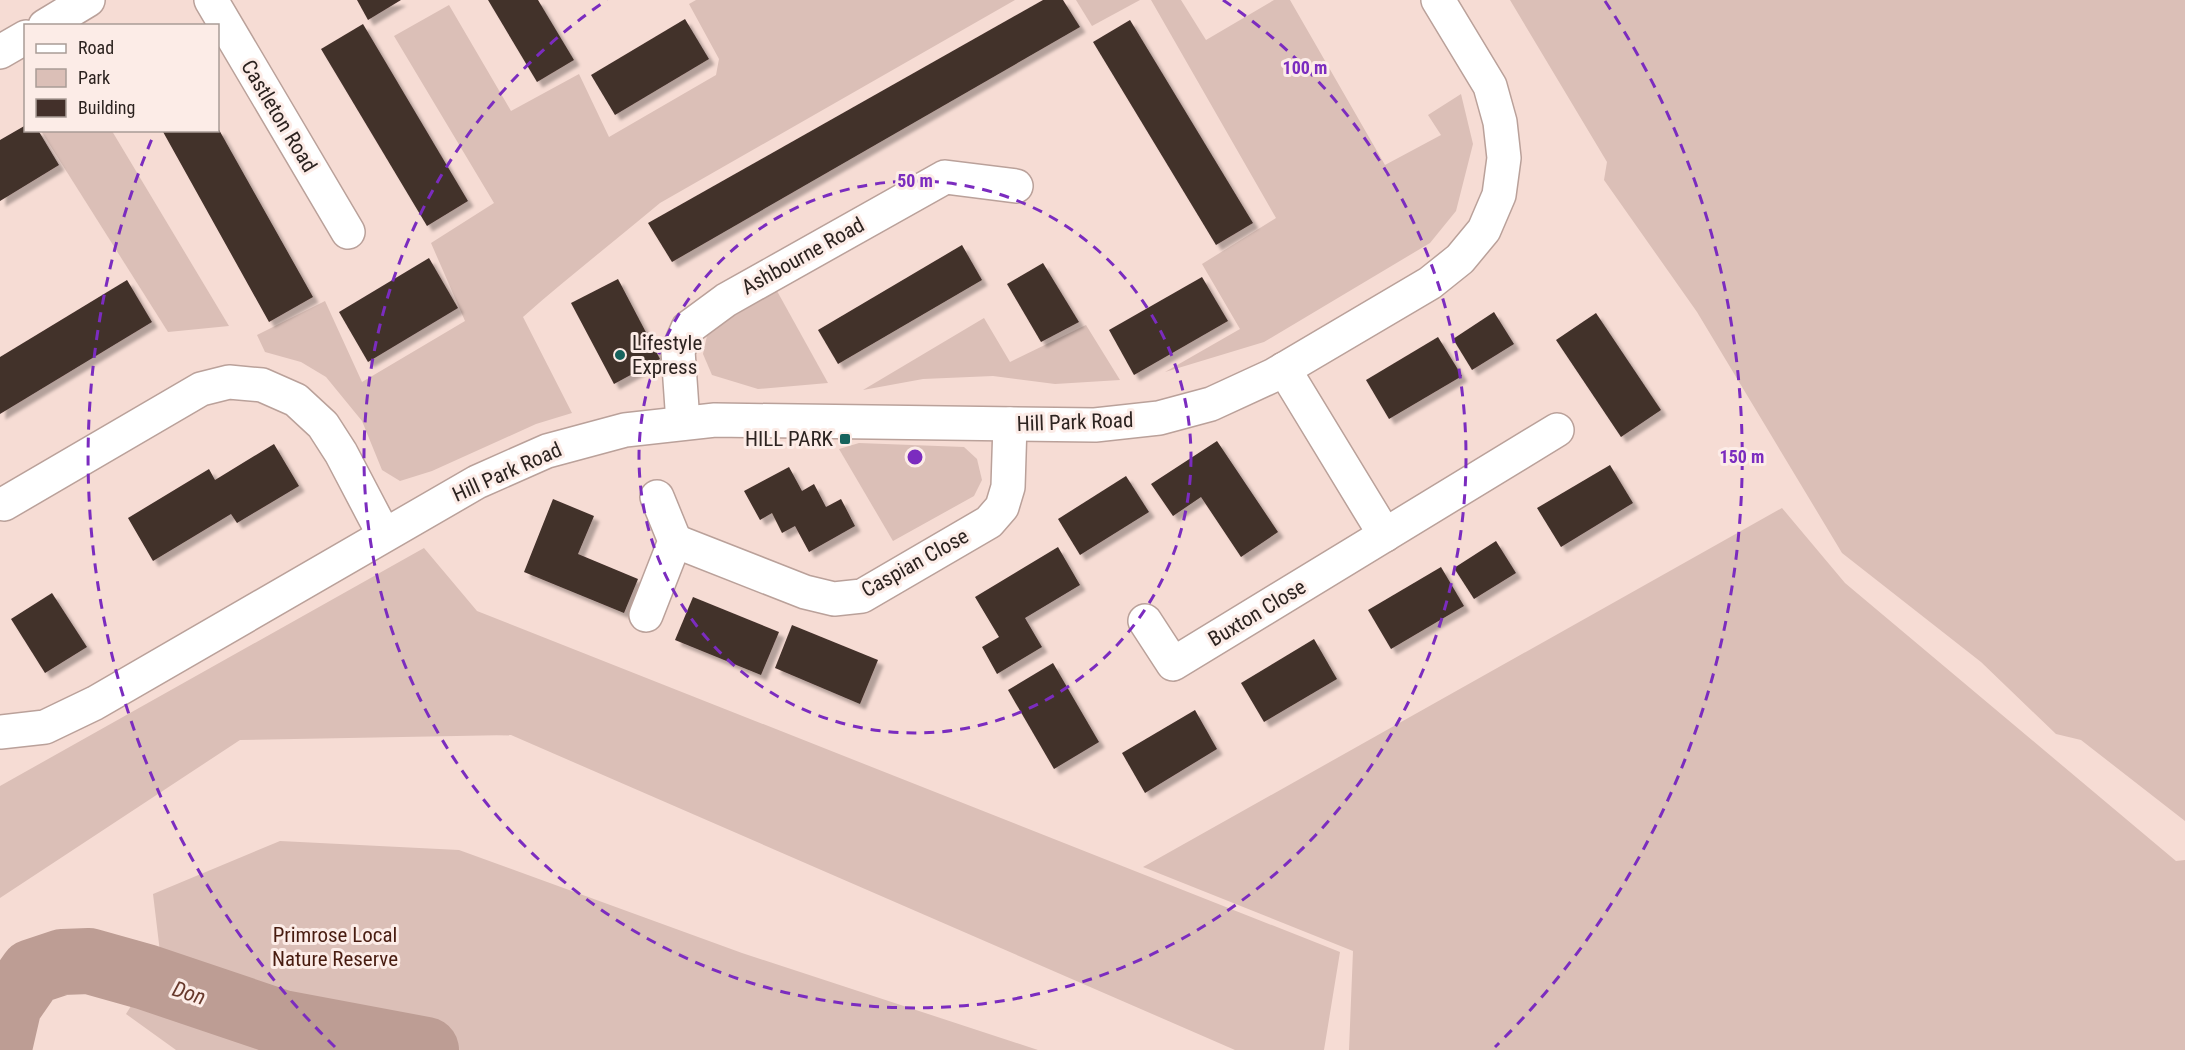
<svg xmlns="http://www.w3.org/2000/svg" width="2185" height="1050" viewBox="0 0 2185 1050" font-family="'Roboto Condensed',sans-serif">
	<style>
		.green { fill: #dbbfb7 }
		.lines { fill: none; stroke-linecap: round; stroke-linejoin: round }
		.river { stroke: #bd9d94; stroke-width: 66 }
		.building { fill: #43302a; filter: url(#shadow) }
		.minor-casing { stroke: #baa19a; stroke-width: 36 }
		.minor { stroke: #fff; stroke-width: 33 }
		.ring { fill: none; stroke: #7b2cbf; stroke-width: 3; stroke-dasharray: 10 8 }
		.poi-dot { fill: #16635d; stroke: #fcece7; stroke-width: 2 }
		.labels { text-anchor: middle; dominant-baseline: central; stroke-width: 6; stroke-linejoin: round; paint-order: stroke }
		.street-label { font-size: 21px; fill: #2c2320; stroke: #fcece7 }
		.poi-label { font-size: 21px; fill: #2c2320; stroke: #fcece7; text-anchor: start }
		.park-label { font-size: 21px; fill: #481c10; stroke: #fcece7 }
		.water-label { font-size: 22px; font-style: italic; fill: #67382b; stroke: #fcece7 }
		.centre { fill: #7b2cbf; stroke: #fcece7; stroke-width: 3 }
		.ring-label { font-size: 18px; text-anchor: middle; font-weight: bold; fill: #7b2cbf; stroke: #fcece7; stroke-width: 6; stroke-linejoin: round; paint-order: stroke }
	</style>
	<defs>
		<filter id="shadow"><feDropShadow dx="5.5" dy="5.5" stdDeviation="1.5" flood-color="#0004"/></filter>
	</defs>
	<rect width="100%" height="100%" fill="#f6dcd4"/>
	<!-- green -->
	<g class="green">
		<path d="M 696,0 L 1015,0 L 660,203 C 615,241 568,277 523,317 L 572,413 L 536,424 L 432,471 L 400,481 L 382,470 L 362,421 L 326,377 L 301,362 L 265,352 L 257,335 L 325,301 L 362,382 L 465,321 L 431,243 L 494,203 L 394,36 L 449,5 L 511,111 L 579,74 L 609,137 L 716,75 L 719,59 L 689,4 Z"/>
		<path d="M 1076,0 L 1140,0 L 1092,26 Z"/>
		<path d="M 1151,0 L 1181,0 L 1206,40 L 1274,0 L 1290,0 L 1385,165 L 1441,135 L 1428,115 L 1461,94 L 1473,144 L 1456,211 L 1430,243 L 1264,342 L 1165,372 L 1240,329 L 1202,264 L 1276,218 Z"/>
		<path d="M 1510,0 L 2185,0 L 2185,821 L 2081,740 L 2056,734 L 1981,662 L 1842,553 L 1697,312 L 1604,180 L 1607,162 Z"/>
		<path d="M 41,131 L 112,131 L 229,326 L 168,332 Z"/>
		<path d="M 777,291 L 828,383 L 758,389 L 712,375 L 703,354 L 708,331 Z"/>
		<path d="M 984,318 L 1010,362 L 1086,325 L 1120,380 L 1055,384 L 993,376 L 923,379 L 863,390 Z"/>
		<path d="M 859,443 L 964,447 L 977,459 L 982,480 L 974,496 L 893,541 L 839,449 Z"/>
		<path d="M 1782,508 L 1845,583 L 2176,861 L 2185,860 L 2185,1050 L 1349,1050 L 1353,951 L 1143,867 Z"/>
		<path d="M 424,548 L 477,611 L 1340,952 L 1324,1050 L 1235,1050 L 511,735 L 240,740 L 0,898 L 0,786 Z"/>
		<path d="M 280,841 L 459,850 L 742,953 L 1038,1050 L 176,1050 L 126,1014 L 141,990 L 166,1002 L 153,894 Z"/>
	</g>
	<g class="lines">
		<!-- river -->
		<path class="river" d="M 0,1044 L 9,1005 L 32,972 L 62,962 L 89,961 L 146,977 L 282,1023 L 426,1050"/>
	</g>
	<!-- building -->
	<g class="building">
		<path d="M 357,0 L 401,0 L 368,20 Z"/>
		<path d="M 488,0 L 538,0 L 574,60 L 537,82 Z"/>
		<path d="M 1043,0 L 1063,0 L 1080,27 L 672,262 L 648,223 Z"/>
		<path d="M 685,19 L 709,59 L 615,115 L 591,75 Z"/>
		<path d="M 1130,20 L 1253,223 L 1216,245 L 1093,42 Z"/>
		<path d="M 363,24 L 468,201 L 427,226 L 321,49 Z"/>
		<path d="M 26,125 L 26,130 L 38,130 L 59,165 L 0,201 L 0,140 Z"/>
		<path d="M 218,128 L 313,297 L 269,322 L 162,130 L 218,130 Z"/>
		<path d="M 962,245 L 982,280 L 838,364 L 818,330 Z"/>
		<path d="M 429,258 L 458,308 L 368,362 L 339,312 Z"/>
		<path d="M 1043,263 L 1079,322 L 1041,342 L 1007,284 Z"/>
		<path d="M 1202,277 L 1228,321 L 1134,375 L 1109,330 Z"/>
		<path d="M 618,279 L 660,359 L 614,384 L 571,303 Z"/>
		<path d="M 127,280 L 152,322 L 0,414 L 0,357 Z"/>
		<path d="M 1494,312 L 1514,344 L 1472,370 L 1453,339 Z"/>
		<path d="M 1596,313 L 1661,410 L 1621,437 L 1556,340 Z"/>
		<path d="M 1438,337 L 1462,376 L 1389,419 L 1366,380 Z"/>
		<path d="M 1217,441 L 1278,532 L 1241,557 L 1201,497 L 1173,516 L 1151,484 Z"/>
		<path d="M 274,444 L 299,486 L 237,523 L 231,514 L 153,561 L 128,518 L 209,469 L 215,480 Z"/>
		<path d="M 1610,465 L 1633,503 L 1561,547 L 1537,508 Z"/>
		<path d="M 789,467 L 802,491 L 814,484 L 826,507 L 841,499 L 855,526 L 809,552 L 795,526 L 782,533 L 772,513 L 760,520 L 744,491 Z"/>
		<path d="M 1126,476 L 1149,512 L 1080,555 L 1058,519 Z"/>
		<path d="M 553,499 L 594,516 L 578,554 L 638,579 L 624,613 L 524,572 Z"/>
		<path d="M 1496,541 L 1516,573 L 1474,599 L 1454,568 Z"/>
		<path d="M 1058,547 L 1080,585 L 1025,618 L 1042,647 L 997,674 L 982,647 L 999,637 L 975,597 Z"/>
		<path d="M 1441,567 L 1464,606 L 1391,649 L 1368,610 Z"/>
		<path d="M 52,593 L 87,647 L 45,673 L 11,619 Z"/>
		<path d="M 693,597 L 779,632 L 761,675 L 675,640 Z"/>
		<path d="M 792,625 L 878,660 L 860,704 L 775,668 Z"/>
		<path d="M 1314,639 L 1337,679 L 1264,722 L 1241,683 Z"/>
		<path d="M 1053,663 L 1099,742 L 1054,769 L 1008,690 Z"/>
		<path d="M 1195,710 L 1217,749 L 1145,793 L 1122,753 Z"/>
	</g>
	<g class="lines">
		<!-- minor casing -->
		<g class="minor-casing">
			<g id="minor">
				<path d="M 211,0 L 348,232"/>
				<path d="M 45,26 L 88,0"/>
				<path d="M 0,52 L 26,37"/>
				<path d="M 1284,369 L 1385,535"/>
				<path d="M 683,423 L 678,351 L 688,328 L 726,300 L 945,177 L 1016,186"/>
				<path d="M 4,504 L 201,389 L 229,382 L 262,385 L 296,400 L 323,425 L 341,453 L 384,535"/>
				<path d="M 675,541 L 805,592 L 834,599 L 862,596 L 989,522 L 1002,507 L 1008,487 L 1010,424"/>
				<path d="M 646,615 L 675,541 L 657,497"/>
				<path d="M 1145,621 L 1173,664 L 1557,430"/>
				<path d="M 0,732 L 45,727 L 95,703 L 477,482 L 547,451 L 625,430 L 715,420 L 1095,425 L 1159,418 L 1211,404 L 1274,375 L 1430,283 L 1460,259 L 1484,230 L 1499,195 L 1504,158 L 1500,122 L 1490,86 L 1438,0"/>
			</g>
		</g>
		<!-- minor -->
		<use href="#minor" class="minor"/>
	</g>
	<!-- distance rings -->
	<g class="ring">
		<circle cx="915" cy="457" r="276"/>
		<path d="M1223 0A551 551 0 1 1 607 0"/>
		<path d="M335 1047A827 827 0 0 1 154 134M1605 1A827 827 0 0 1 1495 1047"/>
	</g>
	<!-- markers -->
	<g class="poi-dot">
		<circle cx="620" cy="355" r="6"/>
		<rect x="839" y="433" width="12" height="12" rx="3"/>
	</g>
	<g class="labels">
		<!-- street labels -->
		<g class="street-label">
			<text transform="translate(279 116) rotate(59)">Castleton Road</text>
			<text transform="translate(803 256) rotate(-29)">Ashbourne Road</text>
			<text transform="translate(1075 422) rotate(-2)">Hill Park Road</text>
			<text transform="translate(507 472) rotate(-24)">Hill Park Road</text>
			<text transform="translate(915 563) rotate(-29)">Caspian Close</text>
			<text transform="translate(1257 613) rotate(-31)">Buxton Close</text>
		</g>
		<!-- poi labels -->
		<g class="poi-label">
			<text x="632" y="343">Lifestyle<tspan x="632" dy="24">Express</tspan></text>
			<text x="833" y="439" text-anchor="end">HILL PARK</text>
		</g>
		<!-- park labels -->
		<g class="park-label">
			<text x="335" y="935">Primrose Local<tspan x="335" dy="24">Nature Reserve</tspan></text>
		</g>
		<!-- water labels -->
		<g class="water-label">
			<text transform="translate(189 993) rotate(18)">Don</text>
		</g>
	</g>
	<circle cx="915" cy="457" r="9" class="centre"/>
	<g class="ring-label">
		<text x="1305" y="74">100 m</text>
		<text x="915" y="187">50 m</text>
		<text x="1742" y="463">150 m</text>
	</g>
	<!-- legend -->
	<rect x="24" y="24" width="195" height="108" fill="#fcece7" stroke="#a99c97" stroke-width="1.5"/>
	<rect x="36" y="44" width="30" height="9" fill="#ffffff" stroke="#a99c97" stroke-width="1.5"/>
	<text x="78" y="54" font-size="18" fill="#2c2320">Road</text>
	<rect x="36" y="69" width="30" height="18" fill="#dbbfb7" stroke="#a99c97" stroke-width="1.5"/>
	<text x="78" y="84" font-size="18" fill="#2c2320">Park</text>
	<rect x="36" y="99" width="30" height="18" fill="#43302a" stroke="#a99c97" stroke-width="1.5"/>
	<text x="78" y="114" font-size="18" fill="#2c2320">Building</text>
</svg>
